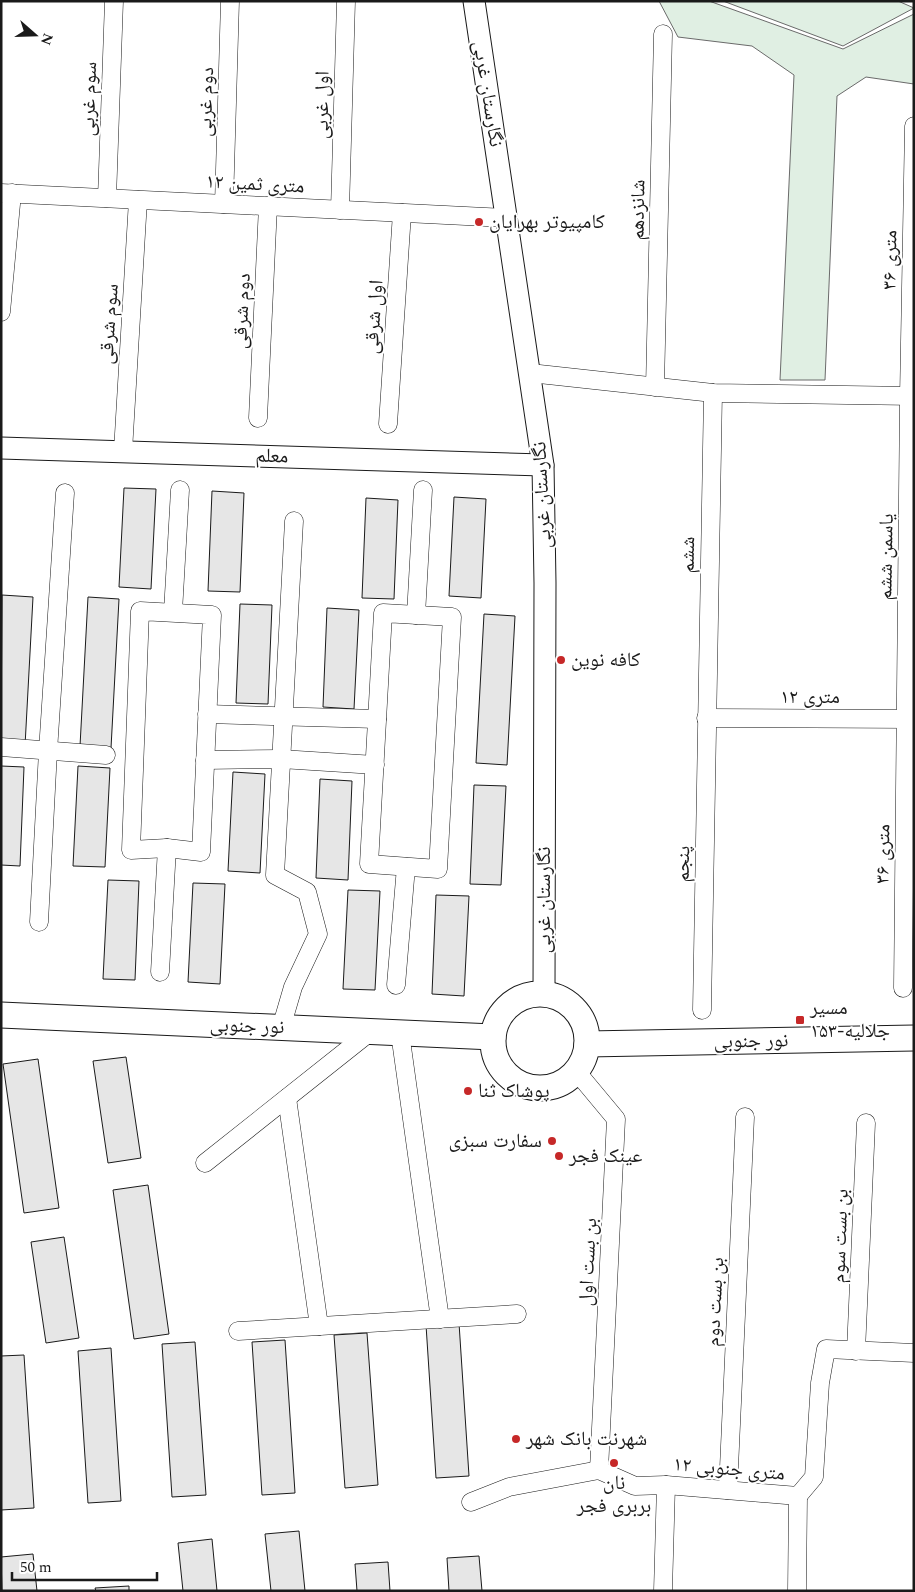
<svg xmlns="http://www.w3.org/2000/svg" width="915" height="1592" viewBox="0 0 915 1592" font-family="Spectral,'Noto Naskh Arabic',serif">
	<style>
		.green { fill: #e0efe3; stroke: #6a6a6a }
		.building { fill: #e6e6e6; stroke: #1a1a1a }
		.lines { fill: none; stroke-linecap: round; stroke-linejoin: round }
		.minor-casing { stroke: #1a1a1a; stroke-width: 19 }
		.tertiary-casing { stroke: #1a1a1a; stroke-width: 23 }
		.secondary-casing { stroke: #1a1a1a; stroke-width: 27 }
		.minor { stroke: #fff; stroke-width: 18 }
		.tertiary { stroke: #fff; stroke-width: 21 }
		.secondary { stroke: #fff; stroke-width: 25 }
		.poi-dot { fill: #c62828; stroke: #fff; stroke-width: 2 }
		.labels { text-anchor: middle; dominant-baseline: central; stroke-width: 4; stroke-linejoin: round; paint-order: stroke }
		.street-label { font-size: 20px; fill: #1a1a1a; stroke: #fff }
		.poi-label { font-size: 20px; fill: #1a1a1a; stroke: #fff; text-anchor: start }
	</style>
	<rect width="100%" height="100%" fill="#fff"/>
	<!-- green -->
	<g class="green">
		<path d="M 659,1 L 709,1 L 843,49 L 914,14 L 914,84 L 866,77 L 837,96 L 825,380 L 780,380 L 794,75 L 752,46 L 678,37 Z"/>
		<path d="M 723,1 L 898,1 L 914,8 L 843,46 Z"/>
	</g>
	<!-- building -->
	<g class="building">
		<path d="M 124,488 L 156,489 L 151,589 L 119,587 Z"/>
		<path d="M 212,491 L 244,493 L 240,592 L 208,591 Z"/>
		<path d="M 454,497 L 486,499 L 481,598 L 449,596 Z"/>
		<path d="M 366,498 L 398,500 L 394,599 L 362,598 Z"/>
		<path d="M 2,595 L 33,597 L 25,746 L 1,745 Z"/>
		<path d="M 88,597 L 119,599 L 111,748 L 80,746 Z"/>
		<path d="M 240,604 L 272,605 L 268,704 L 236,703 Z"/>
		<path d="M 327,608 L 359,610 L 354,709 L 323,707 Z"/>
		<path d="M 484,614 L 515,616 L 507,765 L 476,763 Z"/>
		<path d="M 1,766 L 24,767 L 20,866 L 1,865 Z"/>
		<path d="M 78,766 L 110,768 L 105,867 L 73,866 Z"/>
		<path d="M 233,772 L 265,774 L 260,873 L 228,871 Z"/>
		<path d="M 320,779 L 352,781 L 348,880 L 316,878 Z"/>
		<path d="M 474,785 L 506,786 L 501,885 L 470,884 Z"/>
		<path d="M 108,880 L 139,881 L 135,980 L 103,979 Z"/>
		<path d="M 193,883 L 225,884 L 220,984 L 188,982 Z"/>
		<path d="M 348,890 L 380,891 L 375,990 L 343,989 Z"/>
		<path d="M 436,895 L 469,896 L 464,996 L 432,994 Z"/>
		<path d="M 126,1057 L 141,1158 L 108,1163 L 93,1061 Z"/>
		<path d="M 38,1059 L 59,1208 L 24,1213 L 3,1064 Z"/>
		<path d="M 148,1185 L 169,1334 L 134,1339 L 113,1190 Z"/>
		<path d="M 64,1237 L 79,1338 L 46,1343 L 31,1242 Z"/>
		<path d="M 459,1323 L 469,1476 L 436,1478 L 426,1325 Z"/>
		<path d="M 367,1333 L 378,1485 L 345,1488 L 334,1335 Z"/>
		<path d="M 285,1340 L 295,1493 L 262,1495 L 252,1342 Z"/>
		<path d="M 195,1342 L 206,1495 L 172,1497 L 162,1344 Z"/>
		<path d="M 111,1348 L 121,1501 L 88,1503 L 78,1351 Z"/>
		<path d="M 24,1355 L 34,1508 L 1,1510 L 1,1356 Z"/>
		<path d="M 299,1531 L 305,1591 L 271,1591 L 265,1534 Z"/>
		<path d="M 212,1539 L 217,1591 L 183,1591 L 178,1543 Z"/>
		<path d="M 33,1554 L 37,1591 L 2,1591 L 1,1557 Z"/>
		<path d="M 479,1556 L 482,1591 L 449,1591 L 447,1558 Z"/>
		<path d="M 388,1562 L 390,1591 L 357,1591 L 355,1564 Z"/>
		<path d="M 129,1586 L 129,1591 L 96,1591 L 95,1588 Z"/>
	</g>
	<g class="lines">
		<!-- minor casing -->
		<g class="minor-casing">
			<g id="minor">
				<path d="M 1,193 L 506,218"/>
				<path d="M 107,198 L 114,1"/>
				<path d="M 224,204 L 230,1"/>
				<path d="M 340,210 L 346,1"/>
				<path d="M 1,312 L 12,193"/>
				<path d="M 530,373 L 713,393 L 914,396"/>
				<path d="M 655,387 L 663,34"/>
				<path d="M 258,418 L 268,206"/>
				<path d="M 388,424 L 402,213"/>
				<path d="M 123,451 L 138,200"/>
				<path d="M 140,611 L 212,615 L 201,852 L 167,848 L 131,850 Z"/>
				<path d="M 173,612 L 180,490"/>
				<path d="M 383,613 L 452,617 L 438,869 L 369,864 Z"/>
				<path d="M 416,615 L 423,490"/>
				<path d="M 207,714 L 377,719"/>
				<path d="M 706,718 L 914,719"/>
				<path d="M 1,747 L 106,755"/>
				<path d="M 205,760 L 281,759 L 375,765"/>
				<path d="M 39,922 L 48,751 L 65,493"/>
				<path d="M 160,972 L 167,848"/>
				<path d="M 396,985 L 406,867"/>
				<path d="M 903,988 L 909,396 L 914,126"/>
				<path d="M 702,1010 L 713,393"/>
				<path d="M 281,1028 L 293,987 L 318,934 L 307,892 L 275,875 L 294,521"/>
				<path d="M 400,1033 L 440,1319"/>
				<path d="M 576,1071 L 616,1119 L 599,1470"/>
				<path d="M 287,1098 L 319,1326"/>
				<path d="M 205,1163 L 370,1032"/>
				<path d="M 238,1331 L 517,1314"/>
				<path d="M 856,1351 L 866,1123"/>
				<path d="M 728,1490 L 745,1117"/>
				<path d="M 471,1502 L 509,1487 L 599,1470 L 635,1486 L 666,1485 L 798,1496 L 814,1477 L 820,1383 L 826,1349 L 914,1353"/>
				<path d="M 663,1591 L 666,1485"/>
				<path d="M 797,1591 L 798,1496"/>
			</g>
		</g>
		<!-- tertiary casing -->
		<g class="tertiary-casing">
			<g id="tertiary">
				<path d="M 474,1 L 543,465 L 545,583 L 544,994"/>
				<path d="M 1,448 L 543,465"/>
			</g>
		</g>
		<!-- secondary casing -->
		<g class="secondary-casing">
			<g id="secondary">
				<circle cx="540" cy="1041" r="47"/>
				<path d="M 1,1015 L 493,1037"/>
				<path d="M 587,1044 L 914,1038"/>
			</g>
		</g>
		<!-- minor -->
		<use href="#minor" class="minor"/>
		<!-- tertiary -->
		<use href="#tertiary" class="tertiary"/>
		<!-- secondary -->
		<use href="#secondary" class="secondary"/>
	</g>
	<!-- markers -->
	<g class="poi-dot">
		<circle cx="479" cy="222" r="5"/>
		<circle cx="561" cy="660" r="5"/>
		<rect x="795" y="1015" width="10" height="10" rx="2.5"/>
		<circle cx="468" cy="1091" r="5"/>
		<circle cx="552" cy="1141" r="5"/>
		<circle cx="559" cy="1156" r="5"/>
		<circle cx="516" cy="1439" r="5"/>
		<circle cx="614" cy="1463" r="5"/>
	</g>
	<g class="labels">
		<!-- street labels -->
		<g class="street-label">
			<text transform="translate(488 94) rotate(81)">نگارستان غربی</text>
			<text transform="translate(89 99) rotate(-88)">سوم غربی</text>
			<text transform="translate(206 102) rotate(-88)">دوم غربی</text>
			<text transform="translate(322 105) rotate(-89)">اول غربی</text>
			<text transform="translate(255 184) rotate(3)">۱۲ متری ثمین</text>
			<text transform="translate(638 210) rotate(-89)">شانزدهم</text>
			<text transform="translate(890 260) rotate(-89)">۳۶ متری</text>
			<text transform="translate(242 311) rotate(-87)">دوم شرقی</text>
			<text transform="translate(374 317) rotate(-86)">اول شرقی</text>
			<text transform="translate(109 324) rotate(-86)">سوم شرقی</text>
			<text transform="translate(272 456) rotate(2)">معلم</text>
			<text transform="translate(542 495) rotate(-93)">نگارستان غربی</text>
			<text transform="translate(688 555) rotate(-89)">ششم</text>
			<text transform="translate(886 557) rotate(-89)">یاسمن ششم</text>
			<text x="810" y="697">۱۲ متری</text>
			<text transform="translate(883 854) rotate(-89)">۳۶ متری</text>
			<text transform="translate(683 864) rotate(-89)">پنجم</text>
			<text transform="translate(544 900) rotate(-90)">نگارستان غربی</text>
			<text transform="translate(247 1026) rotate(2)">نور جنوبی</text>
			<text transform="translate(751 1041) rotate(-1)">نور جنوبی</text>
			<text transform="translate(840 1236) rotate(-88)">بن بست سوم</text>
			<text transform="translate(588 1262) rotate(-87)">بن بست اول</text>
			<text transform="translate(715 1302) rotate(-87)">بن بست دوم</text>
			<text transform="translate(729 1469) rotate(5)">۱۲ متری جنوبی</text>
		</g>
		<!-- poi labels -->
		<g class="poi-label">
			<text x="489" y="222">کامپیوتر بهرایان</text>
			<text x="571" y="660">کافه نوین</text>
			<text x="810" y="1008">مسیر<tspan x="810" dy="23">۱۵۳-جلالیه</tspan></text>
			<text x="478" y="1091">پوشاک ثنا</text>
			<text x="542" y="1141" text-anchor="end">سفارت سبزی</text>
			<text x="569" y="1156">عینک فجر</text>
			<text x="526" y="1439">شهرنت بانک شهر</text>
			<text x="614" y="1483" text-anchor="middle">نان<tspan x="614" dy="23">بربری فجر</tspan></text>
		</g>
	</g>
	<!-- border -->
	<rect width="915" height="1592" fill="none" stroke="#1a1a1a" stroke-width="5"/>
	<!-- north arrow -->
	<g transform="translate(35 35) rotate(110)" stroke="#ffffff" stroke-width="4" paint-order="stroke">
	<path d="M0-4L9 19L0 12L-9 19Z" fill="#1a1a1a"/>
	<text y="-8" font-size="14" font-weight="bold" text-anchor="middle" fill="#1a1a1a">N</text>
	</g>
	<!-- scale -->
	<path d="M12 1572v8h145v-8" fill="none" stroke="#1a1a1a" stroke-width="2.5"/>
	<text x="20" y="1572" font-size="15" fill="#1a1a1a" stroke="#ffffff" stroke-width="4" paint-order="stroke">50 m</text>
</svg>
